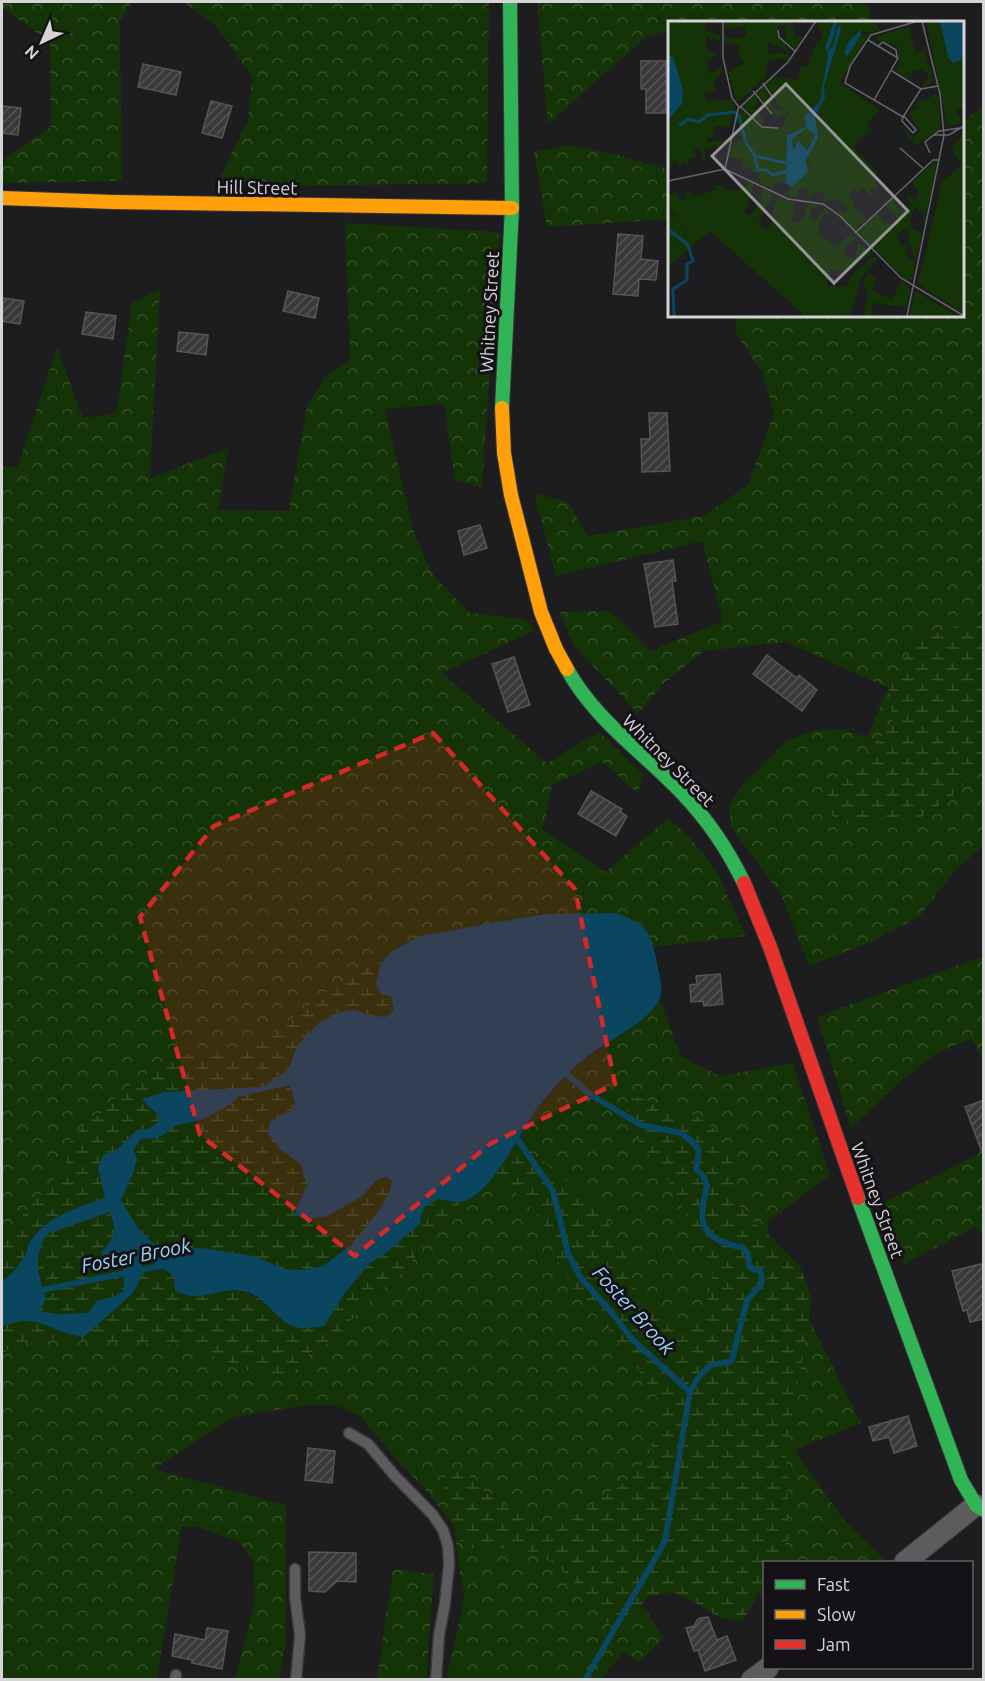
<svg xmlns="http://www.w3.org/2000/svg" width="985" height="1681" viewBox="0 0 985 1681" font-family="Ubuntu,sans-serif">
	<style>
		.forest { fill: url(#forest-crowns) }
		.wetland { fill: url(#wetland-marsh) }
		.water { fill: #0a465f; fill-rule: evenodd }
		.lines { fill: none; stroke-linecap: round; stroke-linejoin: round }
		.stream { stroke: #0a465f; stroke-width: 6 }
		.building { fill: url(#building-hatch); stroke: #575557; stroke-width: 1.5 }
		.lane-casing { stroke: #383739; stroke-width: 13 }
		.street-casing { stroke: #383739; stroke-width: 23 }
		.fast-casing { stroke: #383739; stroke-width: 16 }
		.slow-casing { stroke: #383739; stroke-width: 16 }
		.jam-casing { stroke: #383739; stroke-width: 16 }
		.lane { stroke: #5c5b5d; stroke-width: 10 }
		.street { stroke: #5c5b5d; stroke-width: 21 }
		.fast { stroke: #30b455; stroke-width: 14 }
		.slow { stroke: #ff9f0a; stroke-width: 14 }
		.jam { stroke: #e5322d; stroke-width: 14 }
		.marked { fill: #d62828; fill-opacity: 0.2; stroke: #d62828; stroke-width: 4.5; stroke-dasharray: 12 8; stroke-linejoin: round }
		.labels { text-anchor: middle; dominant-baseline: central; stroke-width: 6; stroke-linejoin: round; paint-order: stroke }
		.street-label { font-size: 18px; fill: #d5d4d7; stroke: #141216 }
		.water-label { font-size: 20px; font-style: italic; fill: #9ad4f4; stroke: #141216 }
		.inset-river { fill: none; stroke: #0a465f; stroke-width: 3 }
		.inset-road { fill: none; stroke: #676669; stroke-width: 1.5 }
		.view { fill: #959497; fill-opacity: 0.15; stroke: #959497; stroke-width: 3 }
		.inset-edge { fill: none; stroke: #d5d4d7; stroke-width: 3 }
	</style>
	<defs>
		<pattern id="forest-crowns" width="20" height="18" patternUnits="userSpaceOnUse" patternTransform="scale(1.5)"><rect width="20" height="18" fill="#143307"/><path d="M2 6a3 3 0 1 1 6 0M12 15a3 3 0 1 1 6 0" fill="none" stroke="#35502a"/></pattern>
		<pattern id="wetland-marsh" width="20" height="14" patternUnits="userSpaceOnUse" patternTransform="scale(1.5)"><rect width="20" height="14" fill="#143307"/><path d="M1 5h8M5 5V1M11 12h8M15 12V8" fill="none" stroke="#35502a"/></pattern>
		<pattern id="building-hatch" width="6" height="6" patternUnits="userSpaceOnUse" patternTransform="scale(1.5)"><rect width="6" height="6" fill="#3a383a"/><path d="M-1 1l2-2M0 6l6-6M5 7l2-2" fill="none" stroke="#565456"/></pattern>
	</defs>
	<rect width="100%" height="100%" fill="#1d1c1f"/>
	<!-- forest -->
	<g class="forest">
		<path d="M 2,2 L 132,2 L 120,21 L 122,181 L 2,183 L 2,169 L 6,157 L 51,127 L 50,42 L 2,8 Z"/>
		<path d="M 183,2 L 489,2 L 487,183 L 215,187 L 248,120 L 252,77 L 214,23 Z"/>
		<path d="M 537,2 L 860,2 L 869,7 L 871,22 L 670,22 L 670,30 L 646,37 L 548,124 Z"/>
		<path d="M 983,106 L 983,847 L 957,868 L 919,917 L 873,941 L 809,966 L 781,895 L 731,827 L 729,805 L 744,783 L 787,741 L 813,730 L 843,729 L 867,738 L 888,688 L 786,642 L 704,651 L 664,683 L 638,714 L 575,647 L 559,612 L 610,611 L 650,651 L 723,621 L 702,541 L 556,576 L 534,493 L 568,502 L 588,536 L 703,516 L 748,485 L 774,413 L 762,373 L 736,333 L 736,315 L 962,315 L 963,122 Z"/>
		<path d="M 570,145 L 618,155 L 670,170 L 670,219 L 547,227 L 534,152 Z"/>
		<path d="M 345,223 L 499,232 L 482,488 L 455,480 L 444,404 L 385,409 L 413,529 L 432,574 L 470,613 L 525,619 L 536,630 L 442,673 L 547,763 L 599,732 L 644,775 L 637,793 L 602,762 L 552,785 L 543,829 L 605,872 L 668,818 L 690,837 L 716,870 L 746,936 L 654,947 L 649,933 L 640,924 L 617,913 L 591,914 L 491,924 L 458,929 L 381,994 L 70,1140 L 65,1177 L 2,1281 L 2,466 L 17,468 L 57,347 L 83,418 L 116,413 L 132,303 L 160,289 L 150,478 L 228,448 L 218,510 L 289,511 L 307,407 L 325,376 L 350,361 Z"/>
		<path d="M 983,956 L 983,1054 L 980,1055 L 971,1039 L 939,1052 L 903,1079 L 851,1128 L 817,1017 Z"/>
		<path d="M 660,1000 L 681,1056 L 720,1076 L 793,1063 L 830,1175 L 768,1222 L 770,1262 L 801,1303 L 861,1423 L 795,1450 L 844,1520 L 885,1560 L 882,1562 L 764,1562 L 764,1601 L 759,1592 L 614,1581 L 648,1613 L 664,1638 L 640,1662 L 623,1652 L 602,1679 L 446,1679 L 464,1600 L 454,1526 L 427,1491 L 399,1462 L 360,1416 L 334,1405 L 307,1405 L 234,1417 L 154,1469 L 286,1505 L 286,1641 L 280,1679 L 235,1679 L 255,1601 L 253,1560 L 239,1542 L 198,1527 L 182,1526 L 157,1679 L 2,1679 L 2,1353 L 34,1338 L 216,1345 L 303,1357 L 330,1342 L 375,1295 L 404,1271 L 442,1221 L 461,1202 L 478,1193 L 500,1166 L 538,1107 L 583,1060 L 619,1036 L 649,1013 Z"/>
		<path d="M 983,1149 L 983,1234 L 975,1227 L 904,1264 L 882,1203 L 978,1154 Z"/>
		<path d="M 393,1569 L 434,1574 L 426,1679 L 377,1679 Z"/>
	</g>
	<!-- wetland -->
	<g class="wetland">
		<path d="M 983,620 L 983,763 L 950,798 L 918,819 L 883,818 L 839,825 L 823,802 L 839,774 L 860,760 L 893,723 L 889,688 L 906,653 L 914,641 L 964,624 Z"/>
		<path d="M 381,963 L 403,1004 L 395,1044 L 290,1085 L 295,1103 L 291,1111 L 281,1115 L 313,1173 L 304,1219 L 325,1217 L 360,1198 L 378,1179 L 386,1177 L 392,1181 L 390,1190 L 380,1209 L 351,1245 L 323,1266 L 303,1270 L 284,1269 L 246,1292 L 263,1301 L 282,1321 L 323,1326 L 344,1294 L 369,1264 L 388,1251 L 420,1224 C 422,1207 424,1206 438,1199 L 453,1202 L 461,1202 L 442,1221 L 404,1271 L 375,1295 L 330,1342 L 310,1353 L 298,1368 L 270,1380 L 190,1345 L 34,1338 L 2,1353 L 2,1235 L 13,1227 L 66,1164 L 70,1140 L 87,1122 L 101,1114 L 106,1106 L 135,1081 L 179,1055 L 253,1048 L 321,996 L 357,971 Z"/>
		<path d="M 638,1097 L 670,1110 L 697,1116 L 719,1132 L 735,1169 L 736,1202 L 757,1225 L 799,1264 L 812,1299 L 803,1357 L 786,1445 L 789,1538 L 775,1562 L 764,1562 L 764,1583 L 743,1621 L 721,1618 L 694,1602 L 672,1592 L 648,1597 L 623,1625 L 603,1622 L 587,1595 L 555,1564 L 519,1547 L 491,1549 L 466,1548 L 460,1540 L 444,1493 L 445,1477 L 452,1470 L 468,1476 L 492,1498 L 540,1523 L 566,1521 L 632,1478 L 648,1456 L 661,1420 L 657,1398 L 628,1355 L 606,1326 L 574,1291 L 559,1263 L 547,1230 L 525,1198 L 491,1179 L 514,1144 L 540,1159 L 600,1209 L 626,1252 L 632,1284 L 661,1318 L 682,1325 L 703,1315 L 713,1275 L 691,1223 L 667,1179 L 638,1140 L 626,1107 L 628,1098 Z"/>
	</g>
	<!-- water -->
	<path class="water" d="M 617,913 C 644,925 650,927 656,958 C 658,970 664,986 660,998 C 652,1021 599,1045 582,1061 C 569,1072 548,1094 538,1107 C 518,1134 494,1193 461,1202 C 454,1203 445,1200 438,1199 C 424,1206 422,1207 420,1224 L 388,1251 L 369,1264 L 344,1294 L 324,1326 C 317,1327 307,1329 300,1328 C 276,1324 269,1299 247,1292 C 221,1284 199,1306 175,1290 L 174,1276 L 145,1257 L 142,1264 L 140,1280 L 133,1293 L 85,1336 C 69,1338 47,1323 30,1321 C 20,1320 11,1324 2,1326 L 2,1281 C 11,1275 18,1267 24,1257 C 27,1253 27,1248 29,1244 C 44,1217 78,1207 105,1198 L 98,1168 L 103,1155 C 119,1152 126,1139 137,1130 C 148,1129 152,1129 159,1120 L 159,1115 L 145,1103 L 142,1099 L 164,1092 L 262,1087 L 278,1077 L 289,1068 L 297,1046 L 320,1022 L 340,1012 L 355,1010 L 368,1015 L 386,1017 L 394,1010 L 391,996 L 381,994 L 376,984 L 381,963 L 391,952 L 419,936 L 545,914 ZM 290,1085 L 295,1103 L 291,1111 L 281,1115 L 270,1122 L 268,1134 L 281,1150 L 300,1163 L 307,1185 L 294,1214 L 304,1219 L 325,1217 L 360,1198 L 378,1179 L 386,1177 L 392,1181 L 390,1190 L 380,1209 L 351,1245 L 323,1266 L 303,1270 L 284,1269 L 254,1256 L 209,1249 L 154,1244 L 138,1228 L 121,1200 L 133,1174 L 137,1159 L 133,1150 L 141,1139 L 156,1138 L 165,1134 L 175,1126 L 204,1119 L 231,1104 L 238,1097 ZM 110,1212 C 117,1233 115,1236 101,1253 L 105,1261 L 122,1262 L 124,1282 L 123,1291 L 115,1296 L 97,1301 L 88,1313 L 58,1314 L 39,1311 L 46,1299 C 38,1273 32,1259 47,1234 Z"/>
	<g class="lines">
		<!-- stream -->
		<g class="stream">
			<path d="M 568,1075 L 591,1095 L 641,1125 L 681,1133 L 694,1143 L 699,1151 L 696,1169 L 703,1176 L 707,1186 C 700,1213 696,1233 728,1244 C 733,1245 736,1247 742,1247 L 748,1254 L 749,1266 L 753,1269 L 760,1271 L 762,1276 L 761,1285 L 747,1300 L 732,1360 C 725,1365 720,1362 713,1365 C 702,1369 695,1383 690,1392"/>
			<path d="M 514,1134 L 553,1191 L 568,1253 L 580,1277 L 612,1313 L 632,1339 L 690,1392 L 665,1541 L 585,1680"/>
			<path d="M 37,1291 L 165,1265"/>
		</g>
	</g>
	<!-- building -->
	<g class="building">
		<path d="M 641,61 L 666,61 L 666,113 L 646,113 L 646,89 L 641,89 Z"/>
		<path d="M 143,64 L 181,72 L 176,95 L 138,87 Z"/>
		<path d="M 211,101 L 232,106 L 222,138 L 202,133 Z"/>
		<path d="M 2,106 L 21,108 L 18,135 L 2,133 Z"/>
		<path d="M 618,234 L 643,236 L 641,259 L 658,261 L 656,280 L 639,279 L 638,296 L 613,294 Z"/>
		<path d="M 288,291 L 319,298 L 315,318 L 283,311 Z"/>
		<path d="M 2,298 L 24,301 L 20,324 L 2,321 Z"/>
		<path d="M 86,312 L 116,316 L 113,339 L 82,334 Z"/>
		<path d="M 179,332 L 208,335 L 206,355 L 177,351 Z"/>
		<path d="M 649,413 L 667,413 L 670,471 L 642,472 L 641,439 L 650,439 Z"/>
		<path d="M 480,525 L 487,548 L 464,555 L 458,531 Z"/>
		<path d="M 673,560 L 676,581 L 672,581 L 678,624 L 655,627 L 644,564 Z"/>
		<path d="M 767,655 L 797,678 L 799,675 L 817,690 L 802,711 L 753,674 Z"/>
		<path d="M 514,657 L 530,705 L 508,712 L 492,664 Z"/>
		<path d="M 591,791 L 622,809 L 620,812 L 627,816 L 616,836 L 578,814 Z"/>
		<path d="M 720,974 L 723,1004 L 704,1006 L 703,1001 L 691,1002 L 690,985 L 697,984 L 696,976 Z"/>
		<path d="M 984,1100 L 984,1152 L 982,1152 L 965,1107 Z"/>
		<path d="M 981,1264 L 984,1273 L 984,1319 L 970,1322 L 967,1310 L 963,1311 L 952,1271 Z"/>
		<path d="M 908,1416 L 917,1446 L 894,1453 L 889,1437 L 873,1441 L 869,1427 Z"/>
		<path d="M 308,1448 L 335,1451 L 332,1483 L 305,1480 Z"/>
		<path d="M 309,1552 L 356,1553 L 356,1582 L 337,1581 L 325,1592 L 309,1591 Z"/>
		<path d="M 708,1617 L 717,1640 L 727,1636 L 736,1660 L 705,1671 L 698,1650 L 694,1651 L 686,1628 L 694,1626 L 697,1620 L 700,1618 Z"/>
		<path d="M 207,1628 L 228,1631 L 222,1669 L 192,1663 L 192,1660 L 172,1656 L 175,1634 L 205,1640 Z"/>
	</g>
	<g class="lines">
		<!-- lane casing -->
		<g class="lane-casing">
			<g id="lane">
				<path d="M 349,1433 L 368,1444 L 395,1476 L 433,1515 L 443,1530 L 448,1546 L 449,1565 L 445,1603 L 439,1635 L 436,1680"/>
				<path d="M 295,1569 L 295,1597 L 300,1635 L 296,1680"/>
				<path d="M 175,1680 L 176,1675"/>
			</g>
		</g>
		<!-- street casing -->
		<g class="street-casing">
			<g id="street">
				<path d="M 905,1562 L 976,1505"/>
				<path d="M 752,1680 L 768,1668"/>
			</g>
		</g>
		<!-- fast casing -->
		<g class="fast-casing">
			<g id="fast">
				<path d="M 502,408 L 512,208 L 510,2"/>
				<path d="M 567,669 C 595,720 642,751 682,793 C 707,819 728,850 744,883"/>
				<path d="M 858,1198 L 961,1480 L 976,1505 L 984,1510"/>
			</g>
		</g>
		<!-- slow casing -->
		<g class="slow-casing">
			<g id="slow">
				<path d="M 2,198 L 113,202 L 512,208"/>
				<path d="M 502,408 L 504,453 L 511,495 L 541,612 L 556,649 L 567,669"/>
			</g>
		</g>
		<!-- jam casing -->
		<g class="jam-casing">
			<path id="jam" d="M 744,883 L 770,947 L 858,1198"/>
		</g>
		<!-- lane -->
		<use href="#lane" class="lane"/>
		<!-- street -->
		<use href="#street" class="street"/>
		<!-- fast -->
		<use href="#fast" class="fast"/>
		<!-- slow -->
		<use href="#slow" class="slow"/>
		<!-- jam -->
		<use href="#jam" class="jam"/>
	</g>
	<!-- marked area -->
	<path class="marked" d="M 433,733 L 575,889 L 615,1084 L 490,1144 L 355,1256 L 200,1135 L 140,917 L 214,826 Z"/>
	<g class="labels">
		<!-- street labels -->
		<g class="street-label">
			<text transform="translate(257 187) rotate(1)">Hill Street</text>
			<text transform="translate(489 312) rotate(-87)">Whitney Street</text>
			<text transform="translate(669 760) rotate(45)">Whitney Street</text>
			<text transform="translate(878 1200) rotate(70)">Whitney Street</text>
		</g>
		<!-- water labels -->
		<g class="water-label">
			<text transform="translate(136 1255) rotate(-11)">Foster Brook</text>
			<text transform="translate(634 1310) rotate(48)">Foster Brook</text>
		</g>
	</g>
	<!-- overview -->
	<g transform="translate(668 21)">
		<rect width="296" height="296" fill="#1d1c1f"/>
		<path d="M 211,16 L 230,24 L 237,53 L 241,55 L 241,50 L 254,45 L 263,46 L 264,61 L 256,66 L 253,66 L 261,56 L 256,48 L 245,50 L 241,59 L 228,51 L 232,40 L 229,26 L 217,19 L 206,20 Z" fill="#143307"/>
		<path d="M 0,0 L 39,0 L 37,9 L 52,15 L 52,21 L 38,15 L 38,29 L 51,34 L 38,40 L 41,53 L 54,46 L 54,50 L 47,58 L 47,70 L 36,73 L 40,80 L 63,78 L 66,85 L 62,106 L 47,105 L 45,117 L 38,117 L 39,121 L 58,119 L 57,124 L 36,129 L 38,140 L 35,140 L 32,127 L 26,128 L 28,136 L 20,138 L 22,154 L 18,141 L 12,143 L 14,156 L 9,140 L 3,142 L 4,148 L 0,147 L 0,135 L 7,134 ZM 68,0 L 123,0 L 127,16 L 135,16 L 127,28 L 118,20 L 118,5 L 111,4 L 108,12 L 123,33 L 100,20 L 101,33 L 112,31 L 122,35 L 117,40 L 112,37 L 100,40 L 98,56 L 69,82 L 60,51 L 76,42 L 70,32 L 72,24 L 56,21 L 56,9 L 58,17 L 73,17 L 78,13 L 77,6 L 57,7 L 58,1 ZM 151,0 L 166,0 L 144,83 L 140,92 L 119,110 L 118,163 L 108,161 L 103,168 L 92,162 L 90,151 L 72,145 L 75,138 L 60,137 L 62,124 L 67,125 L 79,115 L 71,115 L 71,101 L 67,101 L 72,87 L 95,108 L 115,106 L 121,91 L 109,97 L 87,71 L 96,64 L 105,88 L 114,89 L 97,62 L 106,56 L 130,59 L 132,45 L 139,46 L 148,22 L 155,16 L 149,4 ZM 173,0 L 207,0 L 211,8 L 203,12 L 188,10 L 176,33 L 179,36 L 194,12 L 199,15 L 172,62 L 212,89 L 199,103 L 203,108 L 185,125 L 210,152 L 205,156 L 211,168 L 202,167 L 207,180 L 194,165 L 190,173 L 187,168 L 181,172 L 188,188 L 198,198 L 186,209 L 168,188 L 177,192 L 181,187 L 166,178 L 154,181 L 157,171 L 144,172 L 142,178 L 134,177 L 140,176 L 139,167 L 131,168 L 130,177 L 116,174 L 141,150 ZM 258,0 L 272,0 L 280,36 L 291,40 L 295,37 L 295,85 L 288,90 L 294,102 L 281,105 L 279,102 ZM 241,6 L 248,32 L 255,30 L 255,22 L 261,47 L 249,47 L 237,53 L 230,24 L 205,16 ZM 85,72 L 91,81 L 86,86 L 96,100 L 93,103 L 74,85 ZM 266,73 L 270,75 L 273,108 L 248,125 L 228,99 L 245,116 L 252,110 L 240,93 ZM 266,141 L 269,141 L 255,210 L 256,193 L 247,186 L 242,200 L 244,208 L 255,212 L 248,239 L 241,224 L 240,208 L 228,213 L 233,225 L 238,224 L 238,239 L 242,237 L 248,243 L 244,258 L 239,260 L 190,212 L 210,192 L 216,202 L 228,203 L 230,197 L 218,185 L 227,176 L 227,184 L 233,190 L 241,189 L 243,183 L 238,176 L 240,173 L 247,180 L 251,170 L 244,161 ZM 80,161 L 86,163 L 77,192 L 82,195 L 93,179 L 94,167 L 105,173 L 90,203 L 101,208 L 109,176 L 127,182 L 123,203 L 134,199 L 140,183 L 154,184 L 144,188 L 141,196 L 148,200 L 156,187 L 164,192 L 157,193 L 150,202 L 152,215 L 167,226 L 183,213 L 189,217 L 175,229 L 179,238 L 188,237 L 190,221 L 204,232 L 178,252 L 162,248 L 159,265 L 178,266 L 185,253 L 206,235 L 210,238 L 193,256 L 182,295 L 137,295 L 42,210 L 24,225 L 19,218 L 16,203 L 0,200 L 0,194 L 9,194 L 0,188 L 0,174 L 8,171 L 13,179 L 19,177 L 17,171 L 22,170 L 25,176 L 48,169 L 46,165 L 54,164 L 57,170 L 77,168 ZM 0,215 L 17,231 L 0,246 ZM 200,253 L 207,256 L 204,269 L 224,279 L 233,261 L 242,266 L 239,286 L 204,282 L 205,295 L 196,295 L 200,274 L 195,260 ZM 248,270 L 266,281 L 252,295 L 241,295 Z" fill="#143307"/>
		<path d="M 166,0 L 177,0 L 177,6 L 169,23 L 159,83 L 151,94 L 151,118 L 141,145 L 137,144 L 137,127 L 127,122 L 124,129 L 124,118 L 129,110 L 119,113 L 118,133 L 118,109 L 140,92 L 144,80 L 139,68 L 141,46 L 161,17 ZM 79,51 L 83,51 L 83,61 L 76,70 L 71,59 ZM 252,79 L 258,81 L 258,89 L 270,85 L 270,95 L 259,97 L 253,86 L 246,85 ZM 12,105 L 11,117 L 20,134 L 3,138 L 0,112 ZM 92,107 L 99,112 L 87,116 L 87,131 L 117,137 L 115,142 L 92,140 L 94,146 L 113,152 L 107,157 L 85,151 L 69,131 L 66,122 L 74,119 L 75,113 ZM 295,112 L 295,292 L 250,263 L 274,160 L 293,145 L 284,127 ZM 117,189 L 125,208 L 119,218 L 114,219 L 111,199 ZM 0,200 L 16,203 L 19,218 L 24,225 L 17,231 L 0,215 ZM 91,209 L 98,214 L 98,227 L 89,228 L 77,218 ZM 134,248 L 146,265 L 146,276 L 161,295 L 137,285 L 127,251 ZM 266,281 L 275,286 L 291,295 L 252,295 Z" fill="#143307"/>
		<path d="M 0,8 L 16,24 L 30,87 L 23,102 L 0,118 Z" fill="#143307"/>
		<path d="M 166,0 L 169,0 L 167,12 L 160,30 L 165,26 L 171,2 L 173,9 L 156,65 L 157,77 L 147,95 L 150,117 L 137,141 L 141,150 L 123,167 L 118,161 L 119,114 L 138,106 L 137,95 L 152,80 L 160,34 L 157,27 ZM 138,107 L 147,113 L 142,125 L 139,129 L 130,120 L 125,129 L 124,118 ZM 272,0 L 295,0 L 295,37 L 291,40 L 285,42 L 280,36 ZM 192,9 L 193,14 L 179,36 L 176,31 L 181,20 ZM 0,33 L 6,38 L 15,69 L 14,83 L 0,99 Z" fill="#0a465f" fill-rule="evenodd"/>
		<path class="inset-river" d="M 11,105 L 20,98 L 31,101 L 40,94 L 66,91 L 71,95 L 78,122 L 87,135 L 118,142M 87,137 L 90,149 L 98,149 L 105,154 L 119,150M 0,208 L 20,224 L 25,240 L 19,243 L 19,259 L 5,268 L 6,295"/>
		<path class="inset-road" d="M 55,0 L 55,37 L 64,77 L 71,86M 250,0 L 203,14 L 182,45 L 177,62 L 235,96 L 253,68 L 270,65M 110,9 L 111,16 L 128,31M 200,19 L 230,37 L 206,79M 210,25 L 215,21 L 228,29 L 229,36M 224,50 L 253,68M 95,62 L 105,77M 85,70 L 104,93M 72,85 L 94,106 L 110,107M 235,96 L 234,100 L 245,112 L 248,109 L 236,95M 266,114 L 281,114 L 296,105M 232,127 L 256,148M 262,132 L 257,121 L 271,110 L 292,107M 57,148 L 70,88 L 120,41 L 148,0M 0,160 L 57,148 L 120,178 L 155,183 L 172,195 L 233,257 L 296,295M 187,212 L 265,139 L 271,139M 239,295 L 276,114 L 272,73 L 254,0"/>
		<path class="view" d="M 118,63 L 240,190 L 166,262 L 44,135 Z"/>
		<rect width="296" height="296" class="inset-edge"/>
	</g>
	<!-- border -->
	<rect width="985" height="1681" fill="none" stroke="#d5d4d7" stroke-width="6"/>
	<!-- legend -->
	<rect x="763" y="1561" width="210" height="108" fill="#141216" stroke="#616063" stroke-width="1.5"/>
	<rect x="775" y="1580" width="30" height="9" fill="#30b455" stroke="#616063" stroke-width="1.5"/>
	<text x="817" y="1591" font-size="18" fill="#d5d4d7">Fast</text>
	<rect x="775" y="1610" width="30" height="9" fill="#ff9f0a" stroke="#616063" stroke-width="1.5"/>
	<text x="817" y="1621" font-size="18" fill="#d5d4d7">Slow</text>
	<rect x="775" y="1640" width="30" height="9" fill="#e5322d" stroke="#616063" stroke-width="1.5"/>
	<text x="817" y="1651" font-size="18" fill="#d5d4d7">Jam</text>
	<!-- north arrow -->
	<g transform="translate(42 42) rotate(224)" stroke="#141216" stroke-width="4.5" paint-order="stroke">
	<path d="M0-4.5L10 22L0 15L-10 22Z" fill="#d5d4d7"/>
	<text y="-9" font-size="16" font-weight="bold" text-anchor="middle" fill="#d5d4d7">N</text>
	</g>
</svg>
